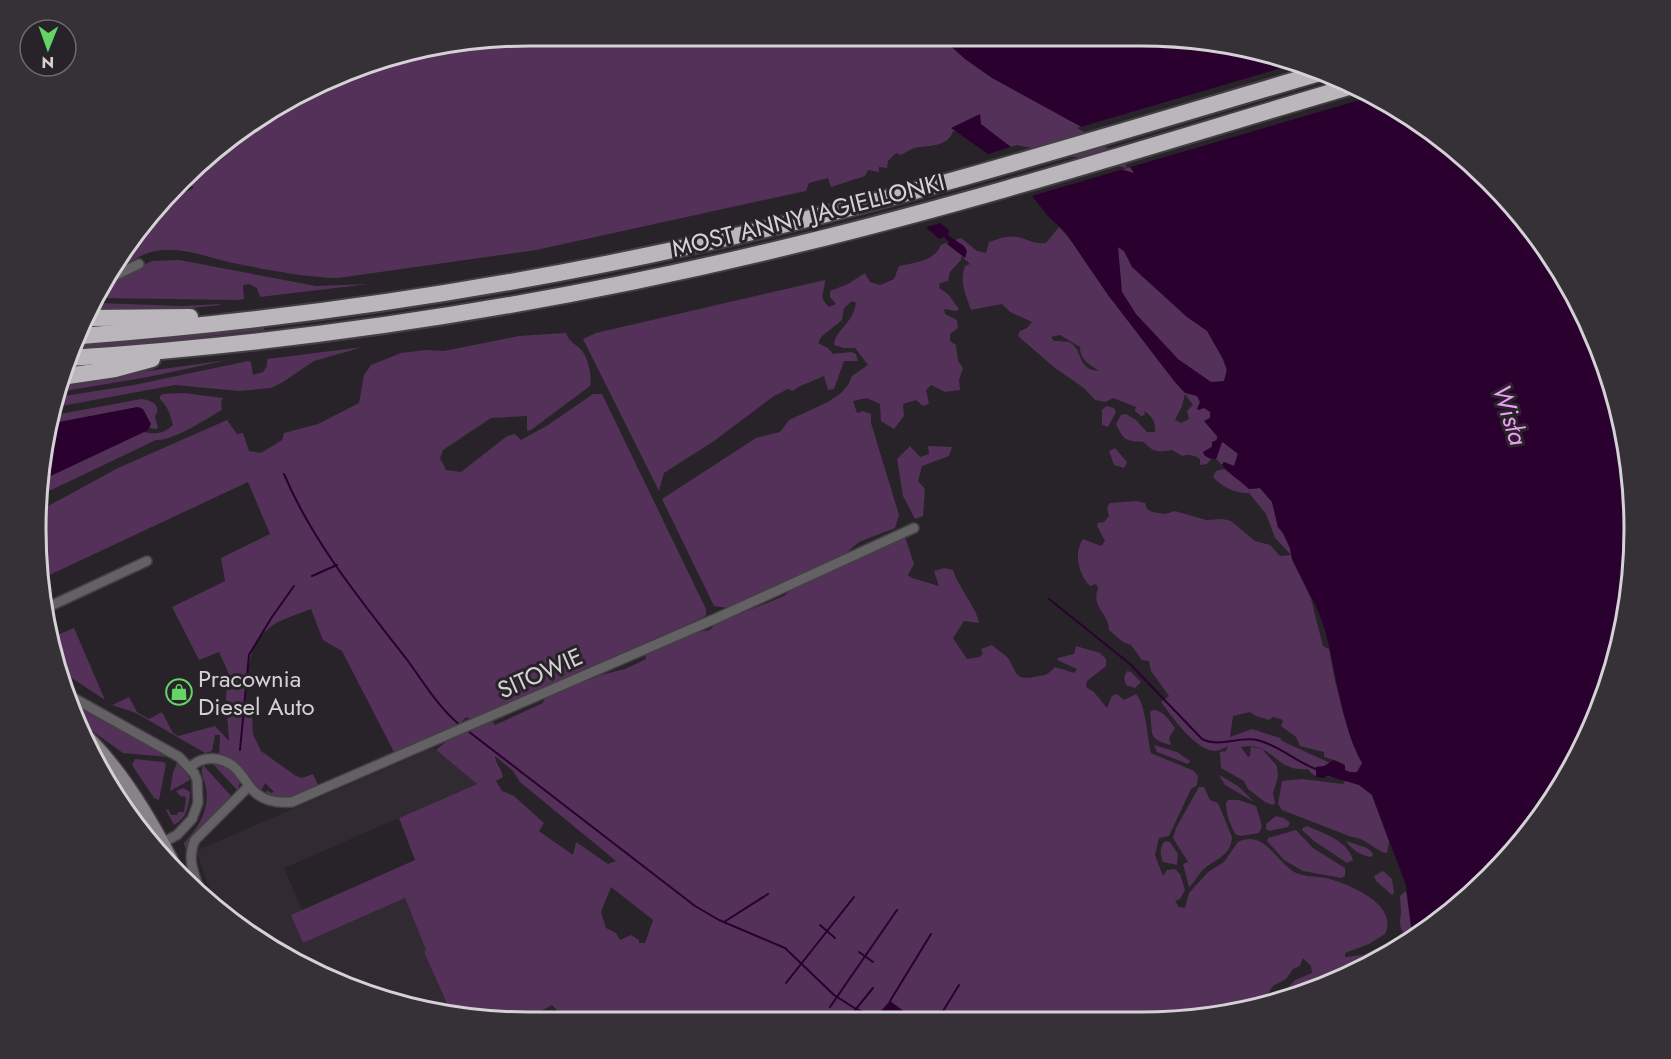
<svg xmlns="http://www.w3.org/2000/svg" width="1671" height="1059" viewBox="0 0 1671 1059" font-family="Jost,sans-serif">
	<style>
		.built { fill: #322a33 }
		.green { fill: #543158; fill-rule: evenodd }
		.water { fill: #29002e; fill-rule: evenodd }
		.pier { fill: #272328 }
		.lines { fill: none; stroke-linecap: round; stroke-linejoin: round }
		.stream { stroke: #29002e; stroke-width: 2 }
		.street-casing { stroke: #433f44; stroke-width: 12 }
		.secondary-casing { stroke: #433f44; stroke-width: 15 }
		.highway-casing { stroke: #433f44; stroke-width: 20 }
		.street { stroke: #636163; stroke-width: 9 }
		.secondary { stroke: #878387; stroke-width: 12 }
		.highway { stroke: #bbb5bc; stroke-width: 16 }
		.labels { text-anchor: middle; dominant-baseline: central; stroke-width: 6; stroke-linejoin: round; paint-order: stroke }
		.street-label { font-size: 24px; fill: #d5d2d6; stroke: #272328 }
		.poi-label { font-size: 24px; fill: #d5d2d6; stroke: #272328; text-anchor: start }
		.water-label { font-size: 26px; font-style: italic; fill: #ef9cf7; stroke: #272328 }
		.rim { fill: none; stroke: #d5d2d6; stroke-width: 3 }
	</style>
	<rect width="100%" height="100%" fill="#272328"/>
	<!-- built -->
	<path class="built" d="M 433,748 L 477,784 L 284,868 L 302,910 L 291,915 L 303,943 L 405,898 L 426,950 L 424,952 L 452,1015 L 341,986 L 229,921 L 217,909 L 196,851 Z"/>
	<!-- green -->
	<g class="green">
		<path d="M 530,36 L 958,39 L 1098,136 L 1115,159 L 1129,166 L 1171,201 L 1011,147 L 1003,142 L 953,131 C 948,148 928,145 914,148 C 909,150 905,153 901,155 L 896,153 L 888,161 L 887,168 L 879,167 L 879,172 L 868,170 L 865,176 L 831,187 L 828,178 L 809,183 L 806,191 L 801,192 L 536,250 L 338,278 C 303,277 268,270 233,263 C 205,257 171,242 143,255 C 133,259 124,266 115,272 L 138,229 L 170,199 L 194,188 L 188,182 L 208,171 L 209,163 L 255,119 L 371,62 Z"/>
		<path d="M 1059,227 L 1075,245 L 1093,273 L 1102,235 L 1202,310 L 1223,359 L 1231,383 L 1210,412 L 1210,418 L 1205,421 L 1217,436 C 1217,444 1210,448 1203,452 L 1204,455 L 1211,459 L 1207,464 L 1200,465 L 1200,459 C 1194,455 1188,454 1182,456 L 1172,450 C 1159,452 1153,453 1144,442 C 1126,441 1124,441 1116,424 L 1121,415 L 1126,414 L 1136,420 L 1147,432 L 1155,432 C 1156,422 1152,416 1144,411 L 1145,415 L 1141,416 L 1135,411 L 1136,407 L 1113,398 L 1105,402 L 1095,400 L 1084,388 L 1055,368 L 1018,336 L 1020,331 L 1027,328 L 1032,322 L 1010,312 L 1002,304 L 971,310 C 966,295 959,282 965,266 L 970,264 L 961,256 L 961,260 L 950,272 L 948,281 L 940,283 L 939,288 L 948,294 L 959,309 L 956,311 L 944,309 L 945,314 L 957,320 L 958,328 L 950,334 L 950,341 L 956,345 L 958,361 L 963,368 L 959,380 L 960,390 L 945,392 L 931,385 L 926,390 L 929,404 L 923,406 L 916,400 L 903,404 L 904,416 L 894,429 L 881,421 L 880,404 L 867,398 L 853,401 L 857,413 L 863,411 L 871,414 L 871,423 L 899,515 L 895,528 L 859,542 L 846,553 L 727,608 L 714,606 L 662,499 L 756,438 L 780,432 L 789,420 L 828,402 L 841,393 L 848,385 L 852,376 L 868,365 L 855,348 L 844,348 L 834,345 C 834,331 853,324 856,303 L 852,301 L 844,308 L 842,320 L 821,337 L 818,343 L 828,348 L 833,354 L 851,352 L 856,354 L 858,361 L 844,361 L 834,389 L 828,390 L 824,376 L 798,387 L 793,391 L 788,389 L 774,396 L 714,441 L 664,473 L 659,491 L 583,339 L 596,333 L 825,280 C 825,294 817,295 829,307 L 836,304 L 830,297 L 830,291 L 848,284 L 865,273 L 870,282 L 880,285 L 894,279 L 899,266 C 914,263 935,261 941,245 L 961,238 L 977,251 L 986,253 L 989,242 C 998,239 1008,235 1018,237 C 1029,240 1034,244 1046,243 ZM 1060,335 L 1080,347 C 1080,361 1090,364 1099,371 C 1076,370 1084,349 1069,342 C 1065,341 1058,341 1054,341 L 1051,337 ZM 1185,394 L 1193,405 L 1187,411 L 1189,419 L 1181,423 L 1175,420 L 1182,406 Z"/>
		<path d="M 179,260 L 316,286 L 369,284 L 260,297 L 257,288 L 249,284 L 243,285 L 244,299 L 238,300 L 101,298 L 110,282 L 137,268 L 152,261 Z"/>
		<path d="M 99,303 L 182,306 L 220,304 L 220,305 L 183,309 L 95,309 Z"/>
		<path d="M 264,327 L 264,330 L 137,344 L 74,348 L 76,344 L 149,339 Z"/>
		<path d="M 566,333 C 569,343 577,344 583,352 C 589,362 592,376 590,386 L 531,430 L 527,431 L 527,416 L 491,418 L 443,450 L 440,458 L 446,470 L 461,472 L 507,436 L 515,434 L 521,440 L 548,425 L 593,394 L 602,394 L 706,609 L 706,615 L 702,618 L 471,719 L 466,717 L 456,728 L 395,754 L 342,651 L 323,640 L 311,609 C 298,614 278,620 268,629 C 244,650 247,683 246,713 L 252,716 L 253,734 L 261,751 L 296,776 L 302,778 L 313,774 L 319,787 C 301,794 285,802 266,794 L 267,790 L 271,793 L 274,792 L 265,783 L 261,791 L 238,763 L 219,754 L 220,735 L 215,735 L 212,751 L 205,753 L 136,713 L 112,705 L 129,697 L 137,712 L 149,719 L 162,712 L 173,733 L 178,736 L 215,726 L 229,741 L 226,697 L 228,672 L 219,652 L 199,660 L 172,607 L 225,581 L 221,558 L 270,534 L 248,482 L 43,578 L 36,529 L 39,511 L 118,468 L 227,420 L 237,434 L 243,433 L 249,451 L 261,453 L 282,440 L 284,433 L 318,424 L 359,403 L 364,375 L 371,365 L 401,353 L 426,350 L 444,351 L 519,336 Z"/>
		<path d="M 363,347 L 314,361 L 283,382 L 271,388 L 239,391 L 175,385 L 56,407 L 58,397 L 134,385 L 248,361 L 251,362 L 253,375 L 263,372 L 267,366 L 267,359 Z"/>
		<path d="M 228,360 L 148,377 L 59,392 L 60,383 Z"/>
		<path d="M 184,393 L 223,398 L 221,402 L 222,410 C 206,419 174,441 156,440 L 47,492 L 41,497 L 44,479 L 144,432 C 155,435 165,433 173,425 C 170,414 168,407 160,399 L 160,396 L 163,394 Z"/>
		<path d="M 141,399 C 152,400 162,405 155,417 L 158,428 L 156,429 L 149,428 L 150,427 L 138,407 L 54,423 L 55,415 Z"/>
		<path d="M 1106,406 L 1114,408 L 1116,412 L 1108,427 L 1102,425 L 1102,410 Z"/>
		<path d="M 1226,439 L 1238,453 L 1234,466 L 1224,462 L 1222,465 L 1216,459 L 1222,441 Z"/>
		<path d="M 910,446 L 920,457 L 929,454 L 928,446 L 952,447 L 949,456 L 922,466 L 918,481 L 925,489 L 923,516 L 915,519 L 903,496 L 897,459 Z"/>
		<path d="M 1115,448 L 1127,462 L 1124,468 L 1114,465 L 1109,451 Z"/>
		<path d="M 1224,469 L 1237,477 L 1249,489 L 1260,488 L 1272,502 L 1278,527 L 1283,533 L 1290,548 L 1292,559 L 1311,599 L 1323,646 L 1329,649 L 1335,681 L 1352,742 L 1360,759 L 1367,764 L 1372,795 L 1389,842 L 1387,853 L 1382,852 L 1361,839 L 1349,836 L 1282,810 L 1278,804 L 1282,781 L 1302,779 L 1343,784 L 1345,781 C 1341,780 1335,777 1330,777 C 1320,775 1315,780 1308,769 C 1272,772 1275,741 1241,747 L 1248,757 L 1250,756 L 1251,747 L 1262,749 L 1277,766 L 1278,777 L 1273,793 L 1275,803 L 1273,805 L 1265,802 L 1248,789 L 1244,781 L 1221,768 L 1220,752 L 1226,751 L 1228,746 C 1224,748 1219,751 1215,751 C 1195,750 1172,717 1161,702 L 1169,696 L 1151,671 L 1149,661 L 1142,660 L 1131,645 L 1123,642 L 1109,630 C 1108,611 1091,609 1098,588 L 1096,584 L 1090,586 C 1079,575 1073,553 1083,539 L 1101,546 L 1105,541 L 1097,526 L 1098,523 L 1104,522 L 1109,516 L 1107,507 L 1110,503 L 1136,501 L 1145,503 L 1147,509 L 1152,512 L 1165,514 L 1175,511 L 1206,520 L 1223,519 L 1231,521 L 1255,541 L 1270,545 L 1280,556 L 1291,555 L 1275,538 L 1266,514 L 1249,493 C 1236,494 1222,487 1213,477 L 1216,471 ZM 1250,712 L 1256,716 L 1269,720 L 1273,717 L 1283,720 L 1281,726 L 1296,737 L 1300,746 L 1324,752 L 1324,757 L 1334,760 L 1330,763 L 1282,741 L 1280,738 L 1252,729 L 1230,737 L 1233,716 Z"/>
		<path d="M 905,537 L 914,564 L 908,575 L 912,578 L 939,586 L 934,571 L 944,568 L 953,570 C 958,587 977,608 979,623 L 964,621 L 953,638 L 967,659 L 979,657 L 983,654 L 981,649 L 992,645 C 996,649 1003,653 1007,657 C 1017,670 1013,681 1034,677 C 1046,675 1046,676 1055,667 L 1074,673 L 1077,669 L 1057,660 L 1058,658 L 1074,654 L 1076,646 L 1100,653 L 1106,659 L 1106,666 L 1087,681 L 1086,687 L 1094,692 L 1107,708 L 1112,696 L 1117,694 L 1124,700 L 1136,694 C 1146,704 1147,737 1151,753 L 1194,771 L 1198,776 L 1197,785 L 1191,789 L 1169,836 L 1159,838 L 1155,855 L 1163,876 L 1167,870 L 1175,869 L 1180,874 L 1185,890 L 1180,899 L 1175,901 L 1179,907 L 1185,908 L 1189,893 L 1208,872 L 1224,862 L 1238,842 C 1263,830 1274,858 1294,872 C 1303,877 1315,876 1326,878 C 1349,884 1399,904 1385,934 L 1369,944 L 1345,953 L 1345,957 L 1363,955 L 1386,944 L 1389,950 L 1399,949 L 1407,937 C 1398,928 1400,923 1401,912 C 1401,908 1400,901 1400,896 L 1406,891 L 1411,926 L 1417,937 L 1388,957 L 1271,1006 L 1295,980 L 1312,973 L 1311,966 L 1303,958 L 1300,966 L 1293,969 L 1286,979 L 1273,986 L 1261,1005 L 1262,1007 L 1174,1022 L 910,1021 L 906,1013 L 890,1001 L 872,1021 L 557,1019 L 558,1011 L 552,1005 L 532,1016 L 534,1019 L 465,1019 L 452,1015 L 424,952 L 426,950 L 405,898 L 303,943 L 291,915 L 415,860 L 399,818 L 477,784 L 436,750 L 453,736 L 492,721 L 495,725 L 543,703 L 545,697 L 601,675 L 625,669 L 646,659 L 645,651 L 690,633 L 710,630 L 715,624 L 784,596 L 794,586 ZM 495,756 L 513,771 L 520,782 L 616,861 L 608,864 L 576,842 L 573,855 L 539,831 L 544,823 L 514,796 L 502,791 L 496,781 L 503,777 C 502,769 496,765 495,756 ZM 611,887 L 653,920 L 645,943 L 639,943 L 639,940 L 631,935 L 620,940 L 616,933 L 606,928 L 601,912 Z"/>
		<path d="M 74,628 L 105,700 L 58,669 L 53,658 L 50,638 Z"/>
		<path d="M 1127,671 L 1131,672 L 1141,682 L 1135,688 L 1126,685 L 1124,678 Z"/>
		<path d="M 74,705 L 169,757 L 123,753 L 91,730 L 79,715 Z"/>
		<path d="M 1153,710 C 1163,710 1169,720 1175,728 L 1169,738 L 1171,745 C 1147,739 1153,734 1150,712 Z"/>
		<path d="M 1154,745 L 1177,752 L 1190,761 L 1188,764 L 1157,752 Z"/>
		<path d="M 135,759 L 163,762 L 166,764 L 159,800 L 154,798 L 132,765 Z"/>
		<path d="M 177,763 L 188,775 L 190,780 L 170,791 L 173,772 Z"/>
		<path d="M 212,763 C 224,764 235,771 240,781 L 238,791 Z"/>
		<path d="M 203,765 L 232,797 L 197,831 L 186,850 L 184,843 C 198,828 210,810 206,788 C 205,779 199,774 203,765 Z"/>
		<path d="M 1219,775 L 1238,786 L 1254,802 L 1225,785 Z"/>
		<path d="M 1199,787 L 1204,787 L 1210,800 L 1218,803 L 1232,837 C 1231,858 1211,860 1201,872 C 1196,878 1194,883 1189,887 L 1183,864 L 1188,862 L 1173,838 L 1176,828 Z"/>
		<path d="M 183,788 L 190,792 C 189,806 187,818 174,825 L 166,810 L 168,809 L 171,815 L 177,815 L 178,812 L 184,812 L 186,797 L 180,796 L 176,791 Z"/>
		<path d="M 1228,800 L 1239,800 L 1256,806 L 1262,826 L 1259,833 L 1240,836 L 1235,834 C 1230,824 1226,814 1226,803 Z"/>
		<path d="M 1276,816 L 1284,818 L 1290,823 L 1288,827 L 1269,831 L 1266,829 L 1266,824 Z"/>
		<path d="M 1307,826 C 1323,833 1348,841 1353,860 L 1347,863 L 1314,841 L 1302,830 L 1303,828 Z"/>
		<path d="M 1296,830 L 1313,848 L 1345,868 L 1345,876 L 1341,878 L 1303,871 L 1284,860 L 1267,841 L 1268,838 Z"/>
		<path d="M 1165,841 L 1170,842 L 1178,854 L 1177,865 L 1163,862 C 1160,854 1159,848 1165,841 Z"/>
		<path d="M 1346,841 L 1367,848 L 1372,852 L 1373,855 L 1371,857 C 1361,856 1351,849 1346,841 Z"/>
		<path d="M 1383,871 L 1392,879 L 1394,893 L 1392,895 L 1376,881 L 1374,876 Z"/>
	</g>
	<!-- water -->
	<g class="water">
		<path d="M 943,39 L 1206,40 L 1330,73 L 1442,138 L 1513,204 L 1569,283 L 1609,371 L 1631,465 L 1634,562 L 1618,658 L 1584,748 L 1533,830 L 1467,901 L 1417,937 L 1411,926 L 1406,885 L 1372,795 L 1359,785 L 1328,776 L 1323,778 L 1316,777 L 1316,767 L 1324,766 L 1334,760 L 1345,765 L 1345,770 L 1350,772 L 1357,772 L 1362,763 C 1340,722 1337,674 1325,630 C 1318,606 1303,582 1292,559 L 1290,548 L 1283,533 L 1278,527 L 1272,502 L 1260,488 L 1249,489 C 1241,481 1229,474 1222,465 L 1224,462 L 1234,466 L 1238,454 L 1224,443 L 1222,442 L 1216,459 C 1210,458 1205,458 1203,452 L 1212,447 L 1212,442 L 1217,440 L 1217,436 L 1204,421 L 1210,418 L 1210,412 L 1204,408 L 1199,410 L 1197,409 L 1200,402 L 1197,396 L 1185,393 L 1174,381 L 1108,295 L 1065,232 L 1048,216 L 1032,196 L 988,154 L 951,128 L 980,114 L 981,124 L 1011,147 L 1113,167 L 1134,173 L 1130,167 L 1112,118 L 1104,120 L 1098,136 L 992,78 L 965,59 ZM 1118,247 L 1124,251 L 1132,267 L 1187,317 L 1207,331 L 1223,359 L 1227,369 L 1224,381 L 1211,382 L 1178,359 L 1136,314 L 1122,292 Z"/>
		<path d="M 930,215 L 949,230 L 948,235 L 964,246 L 967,251 L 965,258 L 947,244 L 949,242 L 944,237 L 939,239 L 918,220 Z"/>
		<path d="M 138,407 L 143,409 L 151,424 L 148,430 L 44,479 L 54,423 Z"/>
		<path d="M 890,1001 L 906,1013 L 910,1021 L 872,1021 Z"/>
	</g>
	<!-- pier -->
	<g class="pier">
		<path d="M 1295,64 L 1330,73 L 1370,97 L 1028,197 L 985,155 L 1017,145 L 1127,168 L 1110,121 L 1106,122 L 1100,137 L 1096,139 L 1077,128 Z"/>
		<path d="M 932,213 L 944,222 L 923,228 L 916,222 Z"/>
	</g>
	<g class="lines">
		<!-- stream -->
		<g class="stream">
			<path d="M 284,474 C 313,543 363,603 408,661 C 424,683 439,708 460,725"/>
			<path d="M 312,576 L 337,565"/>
			<path d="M 1049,599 L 1130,664 L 1202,739 C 1220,748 1239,736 1257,740 C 1279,745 1296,762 1316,769"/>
			<path d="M 468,731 L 695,906 L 719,920 L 785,948 L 834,995 L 856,1009 L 875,1017"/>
			<path d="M 240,750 L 249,655 L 272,617 L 294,586"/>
			<path d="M 724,922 L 768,894"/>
			<path d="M 820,925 L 835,938"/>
			<path d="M 859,952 L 873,962"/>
			<path d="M 786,983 L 854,897"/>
			<path d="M 890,1001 L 931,934"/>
			<path d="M 830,1007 L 897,910"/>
			<path d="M 1224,1014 L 1226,1012"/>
			<path d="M 847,1020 L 873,988"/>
			<path d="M 937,1021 L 959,985"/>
			<path d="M 972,1021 L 974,1018"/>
			<path d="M 1005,1021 L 1007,1018"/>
		</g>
		<!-- street casing -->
		<g class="street-casing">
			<g id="street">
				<path d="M 112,277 L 139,264"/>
				<path d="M 46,608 L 147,561"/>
				<path d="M 70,696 L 179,757 L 194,773 L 197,780 L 198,803 L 192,819 L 177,835 L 158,845"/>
				<path d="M 190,767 C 207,752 230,758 242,776 C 247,782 250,789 257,794 C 267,802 280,803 292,802 L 717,618 L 914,528"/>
				<path d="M 199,889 C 193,871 187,858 195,840 L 249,786"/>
			</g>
		</g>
		<!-- secondary casing -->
		<g class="secondary-casing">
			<g id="secondary">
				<path d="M 90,739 C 124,773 150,817 172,860"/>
				<path d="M 114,792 L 126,811"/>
			</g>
		</g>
		<!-- highway casing -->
		<g class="highway-casing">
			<g id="highway">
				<path d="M 91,318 L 190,317"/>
				<path d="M 81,336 C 304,319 526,285 744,234 C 939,189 1131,128 1323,72"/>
				<path d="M 69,358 C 315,342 560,303 799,244 C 985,199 1169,140 1352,86"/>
				<path d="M 61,377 L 115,369 L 152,359"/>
			</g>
		</g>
		<!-- street -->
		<use href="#street" class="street"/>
		<!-- secondary -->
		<use href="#secondary" class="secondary"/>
		<!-- highway -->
		<use href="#highway" class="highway"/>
	</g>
	<!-- icons -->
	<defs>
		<g id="shop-ring" transform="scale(1.35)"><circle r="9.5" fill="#272328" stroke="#65d467" stroke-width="1.5"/><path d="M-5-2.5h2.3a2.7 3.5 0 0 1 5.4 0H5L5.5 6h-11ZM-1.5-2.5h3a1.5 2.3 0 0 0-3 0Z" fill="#65d467"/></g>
	</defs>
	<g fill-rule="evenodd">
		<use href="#shop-ring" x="179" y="692"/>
	</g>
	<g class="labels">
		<!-- street labels -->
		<g class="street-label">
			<text transform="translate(808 215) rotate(-14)">MOST ANNY JAGIELLONKI</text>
			<text transform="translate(540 673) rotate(-24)">SITOWIE</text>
		</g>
		<!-- poi labels -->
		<g class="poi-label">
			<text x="198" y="678">Pracownia<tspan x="198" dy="28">Diesel Auto</tspan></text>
		</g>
		<!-- water labels -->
		<g class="water-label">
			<text transform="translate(1510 415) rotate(72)">Wisła</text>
		</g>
	</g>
	<!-- crop -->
	<path d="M0 0H1671V1059H0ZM529 46H1141A483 483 0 0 1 1624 529V529A483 483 0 0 1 1141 1012H529A483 483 0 0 1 46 529V529A483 483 0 0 1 529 46Z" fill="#353136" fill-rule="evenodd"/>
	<path class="rim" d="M529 46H1141A483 483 0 0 1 1624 529V529A483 483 0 0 1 1141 1012H529A483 483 0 0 1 46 529V529A483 483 0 0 1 529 46Z"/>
	<!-- north arrow -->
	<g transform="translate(48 48) rotate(181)"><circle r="28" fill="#272328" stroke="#6d696e" stroke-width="1.5"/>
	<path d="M0-4.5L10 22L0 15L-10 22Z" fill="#65d467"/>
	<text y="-9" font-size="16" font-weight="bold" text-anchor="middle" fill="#d5d2d6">N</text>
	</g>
</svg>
